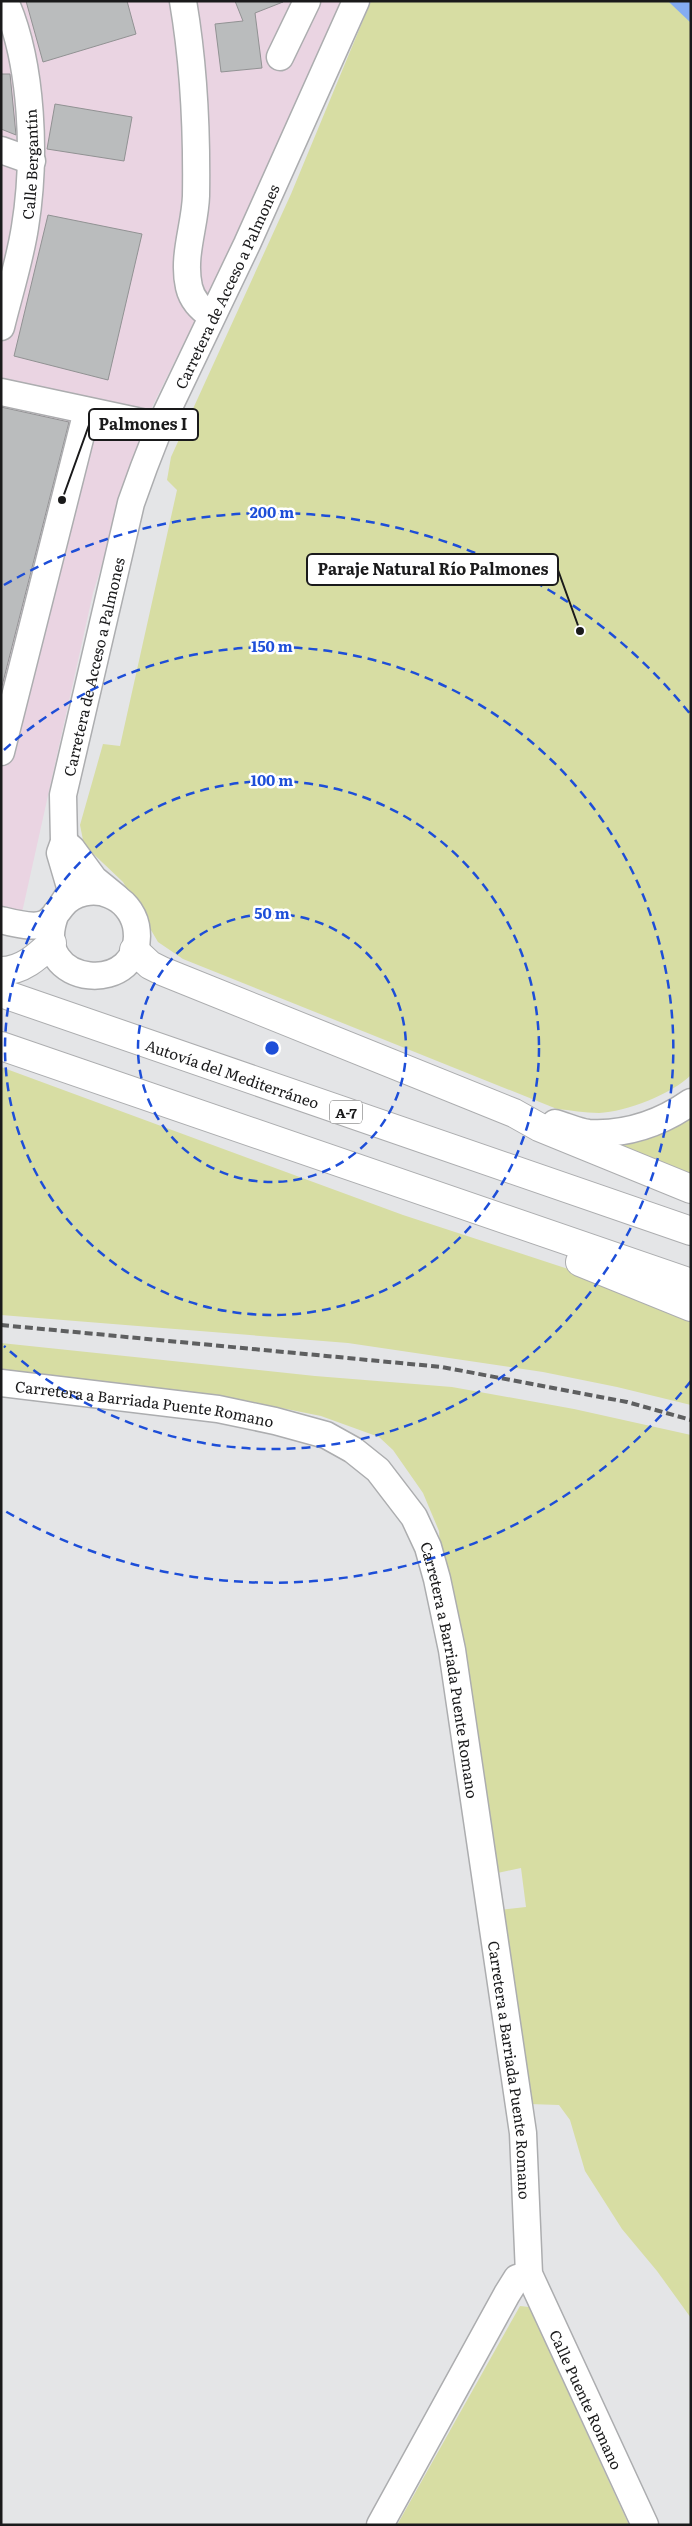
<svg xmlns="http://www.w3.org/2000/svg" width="692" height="2526" viewBox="0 0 692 2526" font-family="Literata,serif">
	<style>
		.industrial { fill: #ead4e2 }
		.green { fill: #d7dda3 }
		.water { fill: #84acf2 }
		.building { fill: #babcbd; stroke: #919293 }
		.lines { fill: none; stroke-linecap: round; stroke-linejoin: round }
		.minor-casing { stroke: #acadaf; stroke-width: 29 }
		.highway-casing { stroke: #acadaf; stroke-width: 30 }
		.minor { stroke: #fff; stroke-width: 26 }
		.highway { stroke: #fff; stroke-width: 28 }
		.rail { stroke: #5e5f60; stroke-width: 4; stroke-dasharray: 8 4; stroke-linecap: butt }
		.ring { fill: none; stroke: #1d4ed8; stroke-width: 2.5; stroke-dasharray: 9 6 }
		.labels { text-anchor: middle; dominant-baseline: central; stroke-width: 5; stroke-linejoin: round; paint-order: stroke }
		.shield { fill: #fff; stroke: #5f5f5f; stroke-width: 1 }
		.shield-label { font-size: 14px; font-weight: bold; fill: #1a1a1b }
		.street-label { font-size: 15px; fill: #1a1a1b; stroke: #fff }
		.centre { fill: #1d4ed8; stroke: #fff; stroke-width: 2.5 }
		.ring-label { font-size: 15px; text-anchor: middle; font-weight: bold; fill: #1d4ed8; stroke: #fff; stroke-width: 5; stroke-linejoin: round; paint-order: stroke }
		.leader { fill: none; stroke: #1a1a1b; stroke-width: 2 }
		.callout-dot { fill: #1a1a1b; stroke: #fff; stroke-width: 2 }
		.callout { fill: #fff; stroke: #1a1a1b; stroke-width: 2 }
		.callout-label { font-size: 16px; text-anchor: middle; font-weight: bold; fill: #1a1a1b }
	</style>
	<rect width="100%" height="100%" fill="#e4e5e7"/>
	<!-- industrial -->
	<path class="industrial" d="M 1,1 L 344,1 L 224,262 L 152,407 L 93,593 L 21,917 L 1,909 Z"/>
	<!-- green -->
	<g class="green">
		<path d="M 371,1 L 691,1 L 691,1075 C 672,1094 626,1112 599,1113 C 585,1113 570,1110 557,1109 L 183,959 L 158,942 L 123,882 L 84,845 L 80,825 L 103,744 L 120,746 L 177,490 L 167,480 L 171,457 L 291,194 Z"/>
		<path d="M 1,1067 L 403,1215 L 614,1284 L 691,1320 L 691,1405 L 617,1387 L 543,1372 L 348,1343 L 1,1315 Z"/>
		<path d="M 691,1113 L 691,1178 L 605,1143 Z"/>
		<path d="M 1,1343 L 315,1376 L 452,1387 L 574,1409 L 691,1435 L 691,2318 L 657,2271 L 622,2229 L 585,2171 L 570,2120 L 559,2105 L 529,2104 L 500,1910 L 526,1907 L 521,1868 L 493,1874 L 441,1561 L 439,1531 L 423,1493 L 393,1450 L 379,1437 L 321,1416 L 216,1395 L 1,1369 Z"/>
		<path d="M 520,2306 L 529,2307 L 629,2525 L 397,2525 Z"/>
	</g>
	<!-- water -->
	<path class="water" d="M 668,1 L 691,1 L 691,23 L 671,4 Z"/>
	<!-- building -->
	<g class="building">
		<path d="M 26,1 L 127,1 L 136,34 L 43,62 Z"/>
		<path d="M 235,1 L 283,2 L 255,13 L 262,68 L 221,72 L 215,24 L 243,21 Z"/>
		<path d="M 1,74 L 10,74 L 16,135 L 1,129 Z"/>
		<path d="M 55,104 L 132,117 L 124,161 L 47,149 Z"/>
		<path d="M 48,215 L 142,234 L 108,380 L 14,356 Z"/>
		<path d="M 1,407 L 69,422 L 1,690 Z"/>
	</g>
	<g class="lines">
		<!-- minor casing -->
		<g class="minor-casing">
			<g id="minor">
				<path d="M 183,1 C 194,65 197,131 196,196 C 195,226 182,256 189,287 C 192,300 200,308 211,316"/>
				<path d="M 280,57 L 307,1"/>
				<path d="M 1,150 L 32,161"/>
				<path id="s1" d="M 1,327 C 9,294 20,260 25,227 C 36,159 33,64 5,1"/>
				<path d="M 1,392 L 160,426"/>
				<path d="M 1,752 L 87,411"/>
				<path d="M 64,842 L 72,849 L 94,879 L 116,897"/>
				<path id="s2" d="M 62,905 L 69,894 L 70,887 L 60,853 L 64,842 L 63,795 L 131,503 L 144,467 L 160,426 L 247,244 L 356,1"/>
				<path d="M 1,920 C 13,923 35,929 46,923 C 53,919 57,912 62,906 C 73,892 94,888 110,895 C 123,900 133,912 136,926 C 149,998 25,990 56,913"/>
				<path d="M 555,1123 C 566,1126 578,1132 589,1133 C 626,1135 661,1123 691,1102"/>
				<path id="s3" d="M 1,1383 L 218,1409 L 275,1421 L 326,1435 L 353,1450 L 378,1470 L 414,1517 L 428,1547 L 437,1579 L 452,1650 L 523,2133 L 529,2274 L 645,2525"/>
				<path d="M 380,2525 L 507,2294 L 517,2278 L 529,2274"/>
			</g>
		</g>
		<!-- highway casing -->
		<g class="highway-casing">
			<g id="highway">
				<path d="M 134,950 L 150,965 L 162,971 L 514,1113 L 539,1127 L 691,1189"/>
				<path d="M 1,971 C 22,971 37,957 52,943"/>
				<path id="s4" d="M 1,993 L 691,1231"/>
				<path d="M 1,1046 L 691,1283"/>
				<path d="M 580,1262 L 691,1307"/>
			</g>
		</g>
		<!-- minor -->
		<use href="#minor" class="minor"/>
		<!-- highway -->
		<use href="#highway" class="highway"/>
		<!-- rail -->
		<path class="rail" d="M 1,1325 L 442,1367 L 627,1402 L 691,1420"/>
	</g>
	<!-- distance rings -->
	<g class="ring">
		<circle cx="272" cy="1048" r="134"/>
		<circle cx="272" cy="1048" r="267"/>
		<path d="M4 750A401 401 0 1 1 4 1346"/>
		<path d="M691 1381A535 535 0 0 1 5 1511M4 585A535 535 0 0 1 691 715"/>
	</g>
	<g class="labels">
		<!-- shield labels -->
		<rect class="shield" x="330" y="1100.5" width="32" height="23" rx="4"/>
		<g class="shield-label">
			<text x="346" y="1112">A-7</text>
		</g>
		<!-- street labels -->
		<g class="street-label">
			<text stroke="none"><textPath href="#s1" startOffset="166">Calle Bergantín</textPath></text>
			<text stroke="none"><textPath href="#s2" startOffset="651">Carretera de Acceso a Palmones</textPath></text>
			<text stroke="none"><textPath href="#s2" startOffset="246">Carretera de Acceso a Palmones</textPath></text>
			<text stroke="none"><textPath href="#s4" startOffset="245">Autovía del Mediterráneo</textPath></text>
			<text stroke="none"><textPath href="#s3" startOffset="145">Carretera a Barriada Puente Romano</textPath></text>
			<text stroke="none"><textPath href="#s3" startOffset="610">Carretera a Barriada Puente Romano</textPath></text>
			<text stroke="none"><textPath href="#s3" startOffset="1015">Carretera a Barriada Puente Romano</textPath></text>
			<text stroke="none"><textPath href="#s3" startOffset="1358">Calle Puente Romano</textPath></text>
		</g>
	</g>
	<circle cx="272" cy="1048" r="8" class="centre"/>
	<g class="ring-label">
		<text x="272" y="518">200 m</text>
		<text x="272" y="652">150 m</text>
		<text x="272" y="786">100 m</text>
		<text x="272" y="919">50 m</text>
	</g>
	<!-- callouts -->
	<path class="leader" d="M62 500L89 425M580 631L558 570"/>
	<g class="callout-dot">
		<circle cx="62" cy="500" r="5"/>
		<circle cx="580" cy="631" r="5"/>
	</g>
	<g class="callout">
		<rect x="89" y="409" width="109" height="31" rx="5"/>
		<rect x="307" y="554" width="251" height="31" rx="5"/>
	</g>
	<g class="callout-label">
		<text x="143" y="430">Palmones I</text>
		<text x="433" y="575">Paraje Natural Río Palmones</text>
	</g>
	<!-- border -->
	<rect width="692" height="2526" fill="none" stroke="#1a1a1b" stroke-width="5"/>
</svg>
